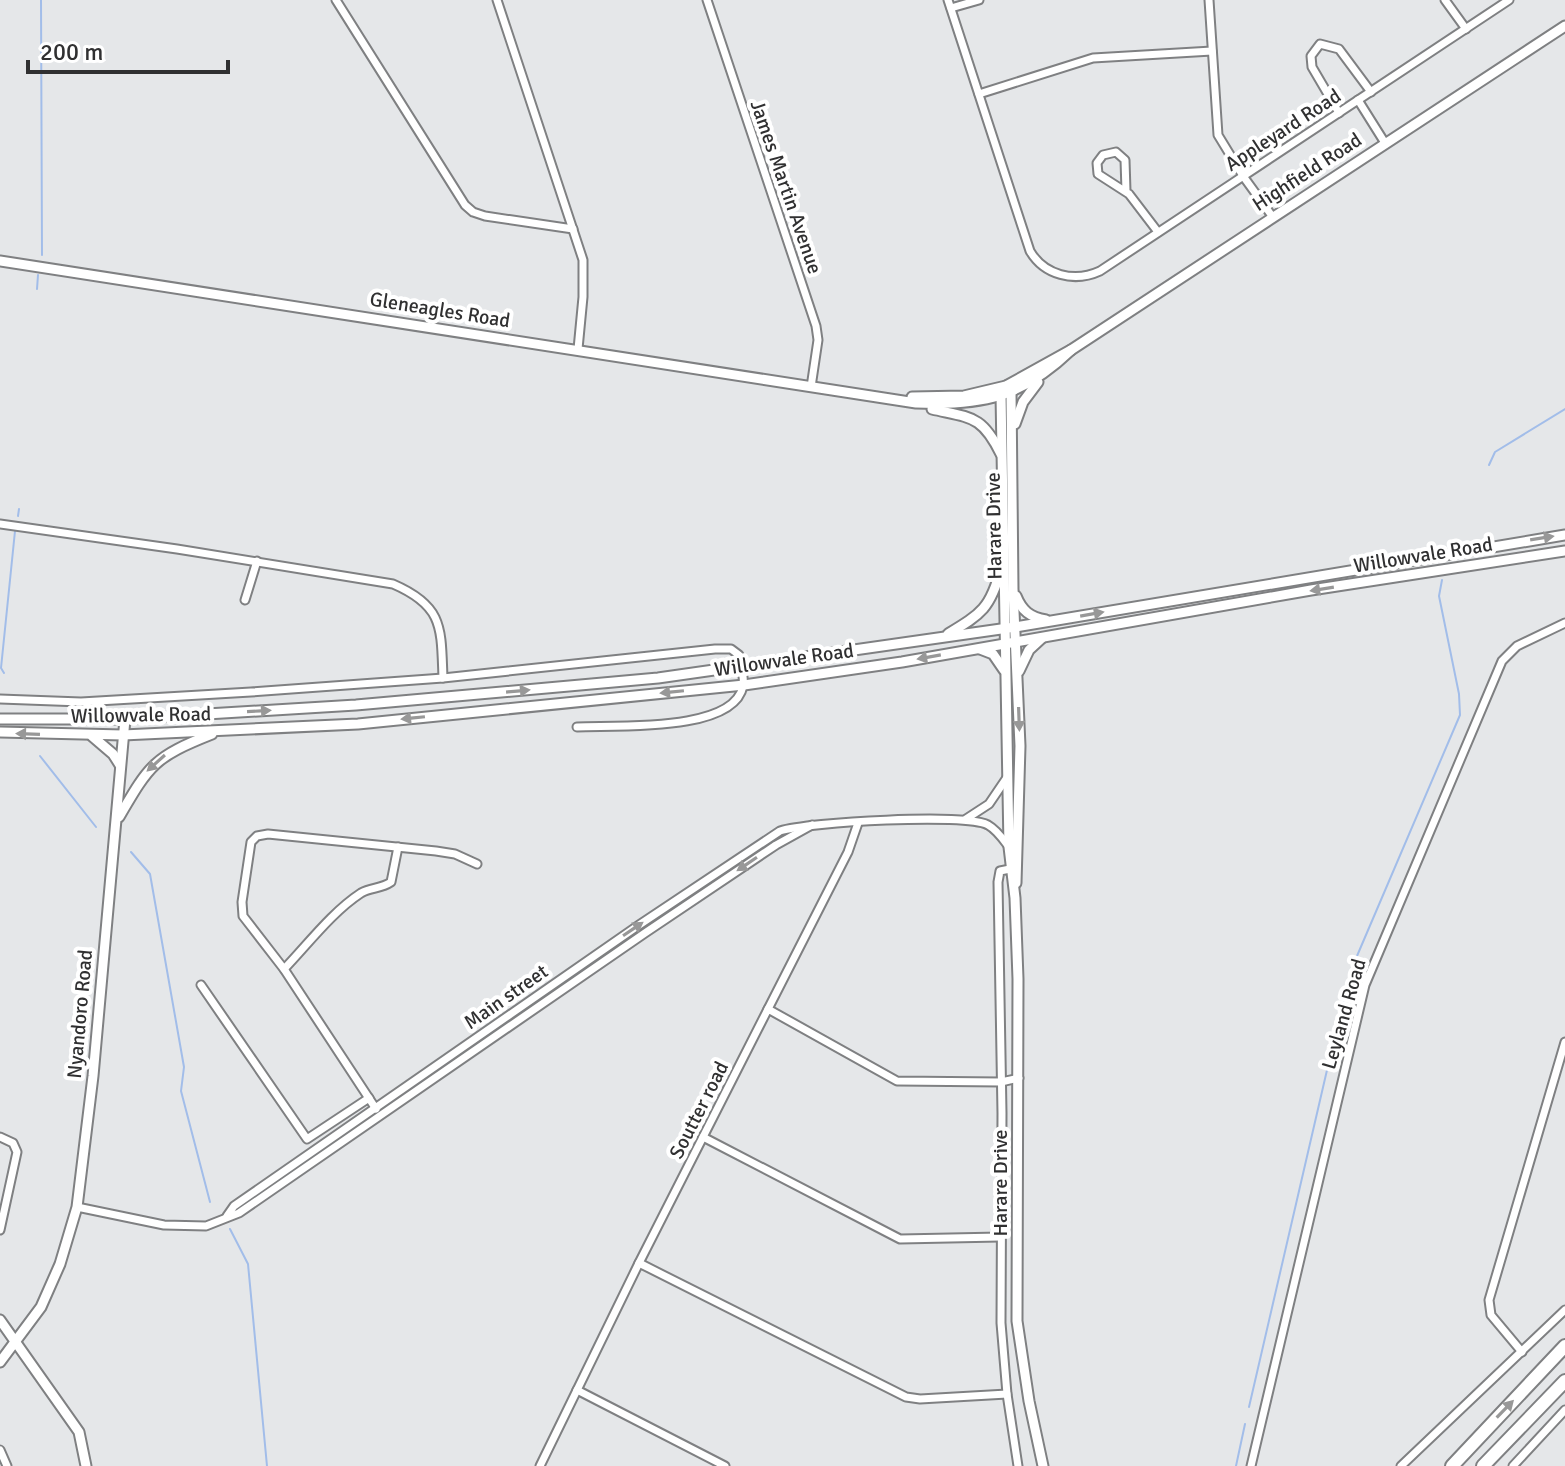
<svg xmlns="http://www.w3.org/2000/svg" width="1565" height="1466" viewBox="0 0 1565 1466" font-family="Signika,sans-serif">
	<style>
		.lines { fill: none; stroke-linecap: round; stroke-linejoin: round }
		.stream { stroke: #a2bde9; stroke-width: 2 }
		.street-casing { stroke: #7f8082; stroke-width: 11 }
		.secondary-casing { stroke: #7f8082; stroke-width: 13 }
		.highway-casing { stroke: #7f8082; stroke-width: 16 }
		.street { stroke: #fff; stroke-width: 7 }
		.secondary { stroke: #fff; stroke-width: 9 }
		.highway { stroke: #fff; stroke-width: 12 }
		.oneway { fill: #989898 }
		.labels { text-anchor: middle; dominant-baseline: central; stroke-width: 8; stroke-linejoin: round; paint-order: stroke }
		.street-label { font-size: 20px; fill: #303031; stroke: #fff }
	</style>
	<rect width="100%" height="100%" fill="#e5e7e9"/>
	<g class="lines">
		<!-- stream -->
		<g class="stream">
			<path d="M 41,0 L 42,255"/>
			<path d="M 37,289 L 38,275"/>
			<path d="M 1489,465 L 1495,452 L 1565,409"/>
			<path d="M 18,516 L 19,509"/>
			<path d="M 4,673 L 1,668 L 15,531"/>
			<path d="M 40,756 L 96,827"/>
			<path d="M 131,852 L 150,874 L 184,1067 L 181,1091 L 210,1202"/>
			<path d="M 230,1229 L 248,1264 L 267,1466"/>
			<path d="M 1249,1407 L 1346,988 L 1354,963 L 1460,715 L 1459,694 L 1439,596 L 1442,580"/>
			<path d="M 1236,1466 L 1245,1424"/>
		</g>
		<!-- street casing -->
		<g class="street-casing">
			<g id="street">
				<path d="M 336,0 L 465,205 L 473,212 L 485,216 L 573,229"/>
				<path d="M 497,0 L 583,260 L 583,297 L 578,349"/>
				<path d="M 707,0 L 816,326 L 818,340 L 811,387"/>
				<path d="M 948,0 L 1030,251 C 1044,275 1074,283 1100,271 L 1509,0"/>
				<path d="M 1209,0 L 1218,135 L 1243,176 L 1272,216"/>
				<path d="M 1445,0 L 1466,29"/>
				<path d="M 951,8 L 979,0"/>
				<path d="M 979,94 L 1093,58 L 1212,51"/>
				<path d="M 1358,100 L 1385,143"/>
				<path d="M 1339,113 L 1312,67 L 1311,56 L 1320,44 L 1339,49 L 1371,92"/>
				<path d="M 1126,191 L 1125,160 L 1116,152 L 1103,155 L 1097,163 L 1098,174 L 1129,194 L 1158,232"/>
				<path d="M 0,524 L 177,549 L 393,584 C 444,606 441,628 443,678"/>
				<path d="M 245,600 L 257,561"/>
				<path d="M 0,699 L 81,702 L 251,692 L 443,678 L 715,649 L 731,649 L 739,655 C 740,664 745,677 743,686 C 734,733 614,725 577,727"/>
				<path d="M 966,819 L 989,804 L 1008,776"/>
				<path d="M 1010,869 L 1000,871 L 998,882 L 1002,1113 L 1001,1323 L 1007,1394 L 1018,1466"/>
				<path d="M 284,969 C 308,944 332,912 361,893 C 371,887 381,889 391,882 L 398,847"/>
				<path d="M 201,985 L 307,1139 L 369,1098"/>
				<path d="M 768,1009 L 848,852 L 858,823"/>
				<path d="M 376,1109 L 284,969 L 243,916 L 242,902 L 251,842 L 257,836 L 268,834 L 436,851 L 455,854 L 477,864"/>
				<path d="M 0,1137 L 13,1143 L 17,1152 L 0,1230"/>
				<path d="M 703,1137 L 900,1239 L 1000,1237"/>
				<path d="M 77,1207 L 164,1225 L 206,1226 L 239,1213 L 645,933 L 776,845 L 812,825"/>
				<path d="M 227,1216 L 234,1206 L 639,925 L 780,831 C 809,822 965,813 988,825 C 997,830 1003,839 1009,847"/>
				<path d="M 639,1263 L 906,1397 L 920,1399 L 1007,1394"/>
				<path d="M 1522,1352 L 1491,1315 L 1489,1300 L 1565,1042"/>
				<path d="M 577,1390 L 725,1466"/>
				<path d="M 0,1450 L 7,1466"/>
				<path d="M 540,1466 L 639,1263 L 768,1009 L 897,1081 L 1001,1082 L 1019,1078"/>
				<path d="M 1251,1466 L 1365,985 L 1502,661 L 1517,646 L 1565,623"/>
				<path d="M 1401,1466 L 1565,1310"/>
				<path d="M 1513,1466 L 1565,1410"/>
			</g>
		</g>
		<!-- secondary casing -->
		<g class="secondary-casing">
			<g id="secondary">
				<path d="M 0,261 L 916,403 C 983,406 1022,397 1071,350"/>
				<path d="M 1006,386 L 1001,395 L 1009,847 L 1015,898 L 1018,979 L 1017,1321 L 1029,1401 L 1043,1466"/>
				<path d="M 1011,392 L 1013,589 L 1020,746 L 1016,883"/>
				<path d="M 912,397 L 964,396 L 1006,386 L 1071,350 L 1565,26"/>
				<path d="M 932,409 C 971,418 982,415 1001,454"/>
				<path d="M 1015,424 L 1023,402 L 1038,382"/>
				<path d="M 1016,596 C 1022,611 1030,617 1046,620"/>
				<path d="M 948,634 C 981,614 991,608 1001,568"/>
				<path d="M 980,649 L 993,654 L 1004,670"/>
				<path d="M 1019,671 L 1029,650 L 1042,638"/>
				<path d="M 0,719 L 125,719 L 356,705 L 658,678 L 1015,627 L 1565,535"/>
				<path d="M 0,732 L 123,735 L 358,724 L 744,685 L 902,662 L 1311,590 L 1565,551"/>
				<path d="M 92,736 L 113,754 L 120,765"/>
				<path d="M 119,817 C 150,764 154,757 212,734"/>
				<path d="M 0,1320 L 79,1432 L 86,1466"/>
				<path d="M 0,1362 L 41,1307 L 60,1264 L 77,1207 L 93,1076 L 125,719"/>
			</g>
		</g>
		<!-- highway casing -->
		<g class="highway-casing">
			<g id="highway">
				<path d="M 1452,1466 L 1565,1346"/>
				<path d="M 1483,1466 L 1565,1381"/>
			</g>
		</g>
		<!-- street -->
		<use href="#street" class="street"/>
		<!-- secondary -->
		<use href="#secondary" class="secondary"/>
		<!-- highway -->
		<use href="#highway" class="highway"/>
	</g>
	<!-- one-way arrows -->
	<defs><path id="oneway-solid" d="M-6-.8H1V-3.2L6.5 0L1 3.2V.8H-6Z" transform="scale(2)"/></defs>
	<g class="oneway">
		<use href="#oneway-solid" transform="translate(1542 538) rotate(-9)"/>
		<use href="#oneway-solid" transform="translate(1322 589) rotate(171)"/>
		<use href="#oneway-solid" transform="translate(1092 614) rotate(-10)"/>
		<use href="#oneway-solid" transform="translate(929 657) rotate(170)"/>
		<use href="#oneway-solid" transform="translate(518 691) rotate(-5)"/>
		<use href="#oneway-solid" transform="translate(672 692) rotate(174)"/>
		<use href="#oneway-solid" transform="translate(259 711) rotate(-3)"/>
		<use href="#oneway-solid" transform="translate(413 718) rotate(174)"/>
		<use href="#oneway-solid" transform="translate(1019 719) rotate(88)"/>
		<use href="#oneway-solid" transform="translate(28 734) rotate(-178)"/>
		<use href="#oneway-solid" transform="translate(156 763) rotate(138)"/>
		<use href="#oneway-solid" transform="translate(747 864) rotate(146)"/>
		<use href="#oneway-solid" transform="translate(633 929) rotate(-34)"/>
		<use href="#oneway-solid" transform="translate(1505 1409) rotate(-46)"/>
	</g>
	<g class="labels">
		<!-- street labels -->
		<g class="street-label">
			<text transform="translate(1283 130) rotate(-33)">Appleyard Road</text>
			<text transform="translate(1307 172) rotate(-33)">Highfield Road</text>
			<text transform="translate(786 187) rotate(71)">James Martin Avenue</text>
			<text transform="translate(440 310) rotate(9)">Gleneagles Road</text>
			<text transform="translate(994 526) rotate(-91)">Harare Drive</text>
			<text transform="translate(1423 555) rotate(-9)">Willowvale Road</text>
			<text transform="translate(784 660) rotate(-8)">Willowvale Road</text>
			<text transform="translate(141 715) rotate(-1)">Willowvale Road</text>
			<text transform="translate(506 997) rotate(-35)">Main street</text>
			<text transform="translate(80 1014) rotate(-85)">Nyandoro Road</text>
			<text transform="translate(1344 1014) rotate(-74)">Leyland Road</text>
			<text transform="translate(699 1110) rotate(-63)">Soutter road</text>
			<text transform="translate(1000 1183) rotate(-90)">Harare Drive</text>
		</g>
	</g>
	<!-- scale -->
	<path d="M28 60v12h200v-12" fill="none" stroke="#303031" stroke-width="4"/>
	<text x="40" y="60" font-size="24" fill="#303031" stroke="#ffffff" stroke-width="6" paint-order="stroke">200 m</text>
</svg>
